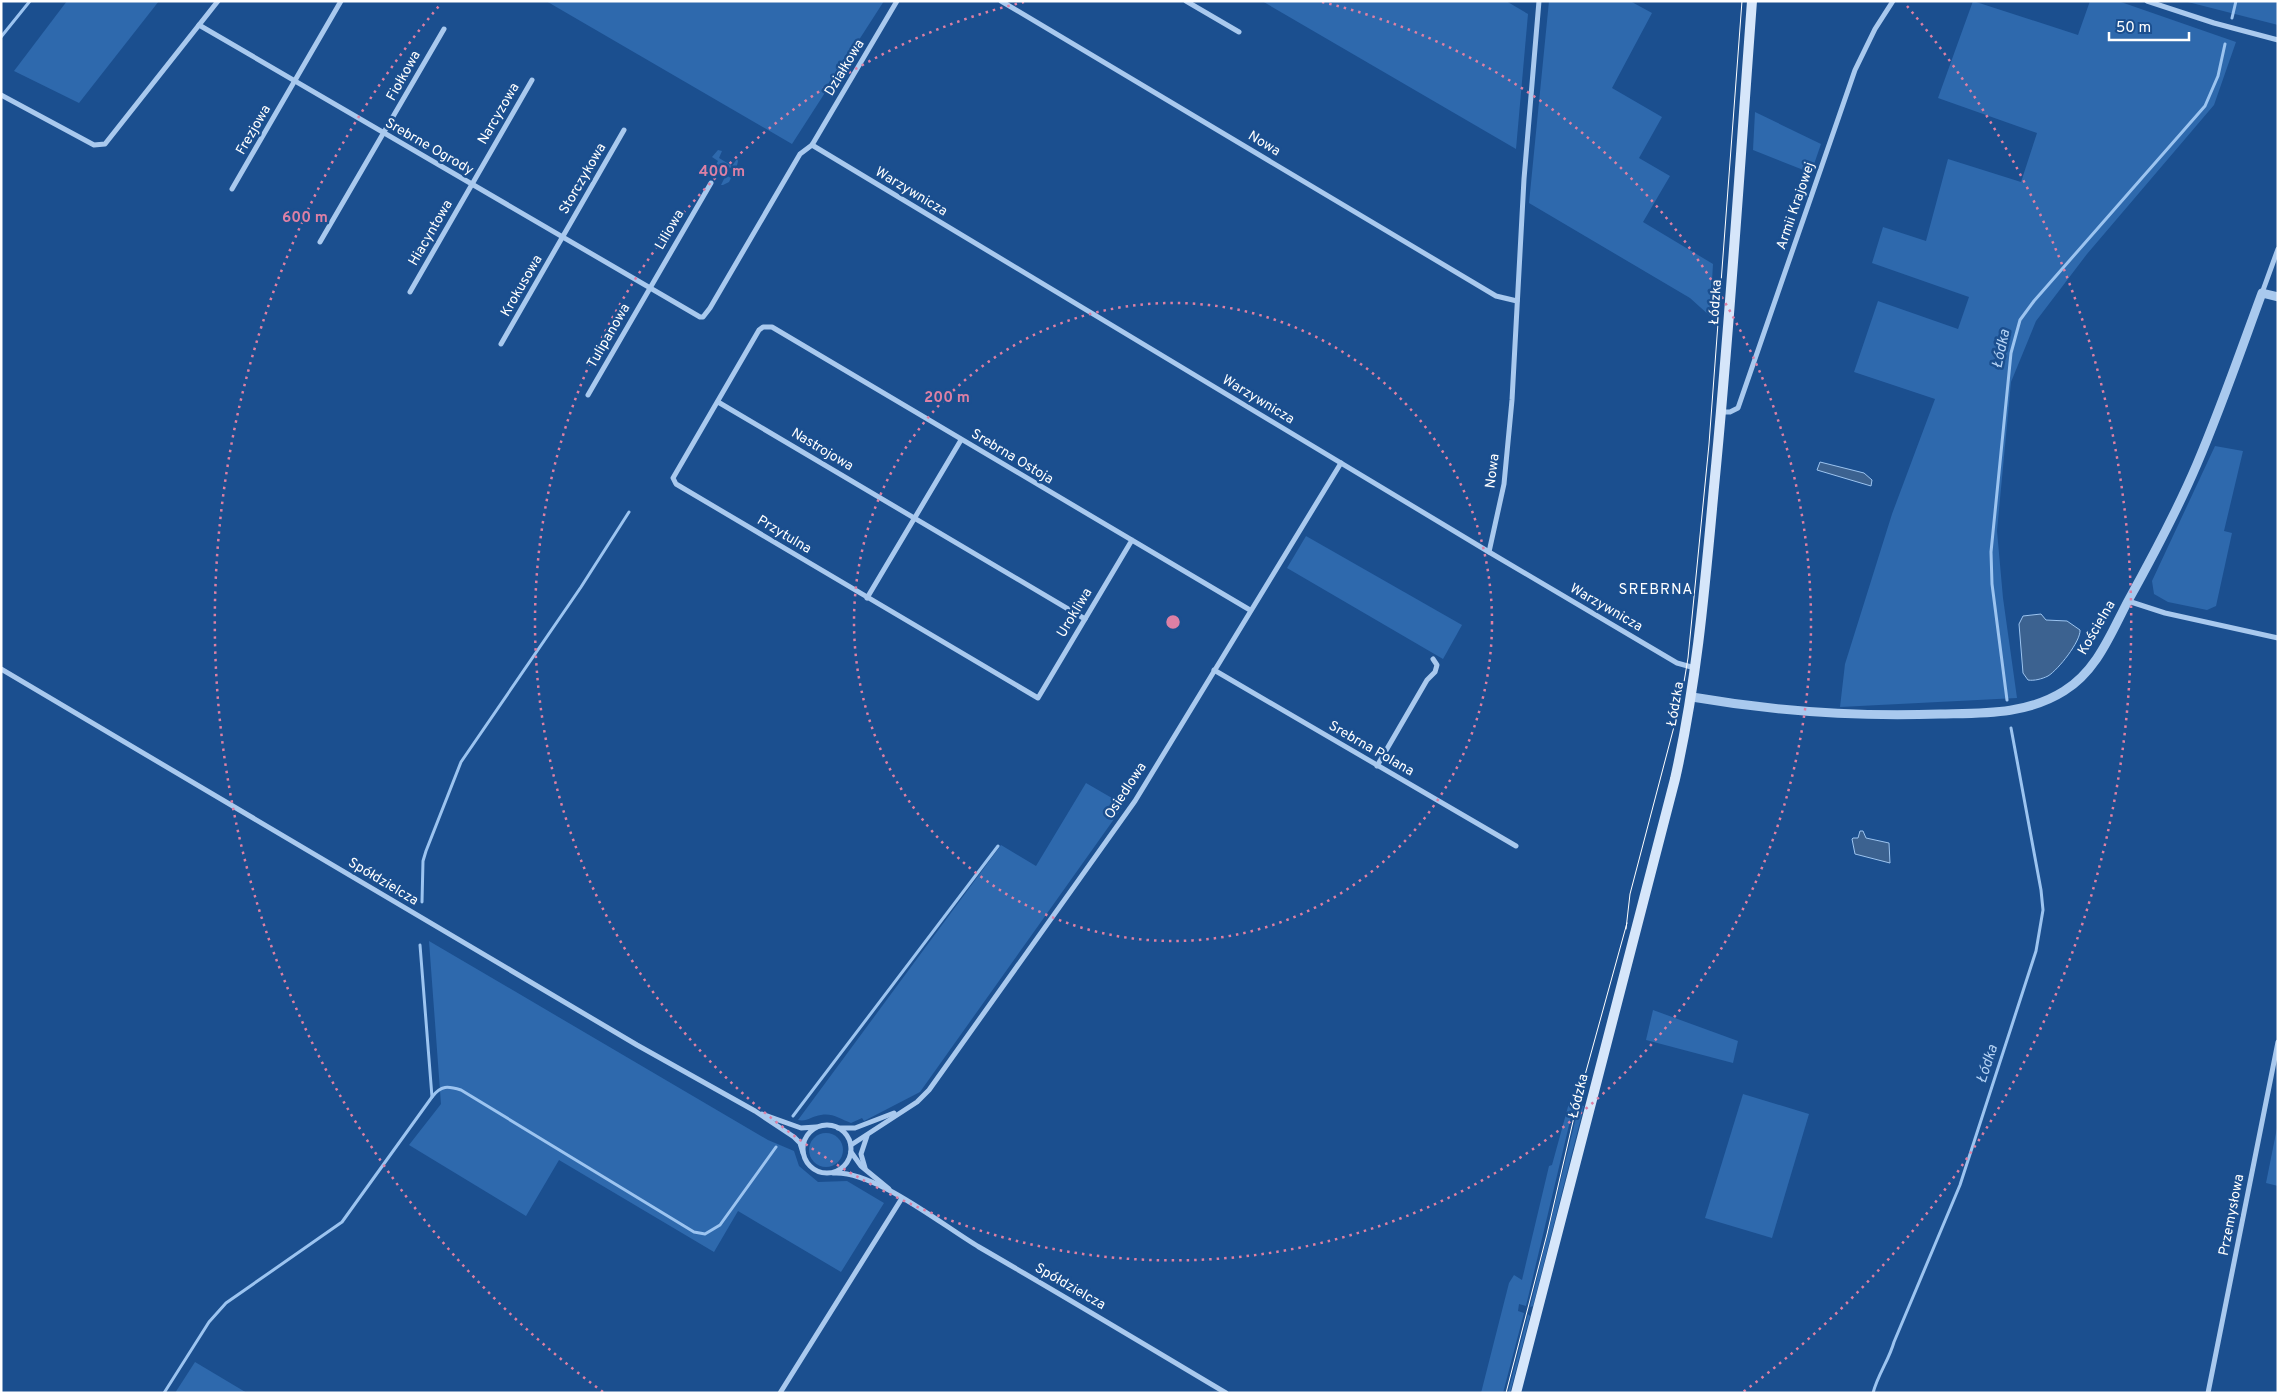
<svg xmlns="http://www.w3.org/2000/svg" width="2279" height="1394" viewBox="0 0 2279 1394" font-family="Overpass,sans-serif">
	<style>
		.green { fill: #2e69ad }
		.water { fill: #3c6290; stroke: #9cc4f0 }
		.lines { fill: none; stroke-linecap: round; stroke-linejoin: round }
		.stream { stroke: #9cc4f0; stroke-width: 3 }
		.minor { stroke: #a9c9ee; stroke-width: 5 }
		.tertiary { stroke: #a9c9ee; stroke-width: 9 }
		.secondary { stroke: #d6e6fa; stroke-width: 10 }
		.tram { stroke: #fff; stroke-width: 1 }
		.ring { fill: none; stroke: #dd80a5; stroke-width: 2.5; stroke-dasharray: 2.5 5 }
		.labels { text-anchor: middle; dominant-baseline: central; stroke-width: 5; stroke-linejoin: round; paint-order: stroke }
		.street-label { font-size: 14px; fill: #fff; stroke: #1b4f8f }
		.water-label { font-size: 15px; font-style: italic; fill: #b5d3f5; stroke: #1b4f8f }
		.neighbourhood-label { font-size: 15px; letter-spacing: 1px; fill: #fff; stroke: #1b4f8f }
		.centre { fill: #dd80a5; stroke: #1b4f8f; stroke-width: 2.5 }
		.ring-label { font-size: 15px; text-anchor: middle; font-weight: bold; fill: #dd80a5; stroke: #1b4f8f; stroke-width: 5; stroke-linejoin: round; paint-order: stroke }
	</style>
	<rect width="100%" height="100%" fill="#1b4f8f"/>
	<!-- green -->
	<g class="green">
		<path d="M 67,1 L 159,1 L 79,103 L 14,71 Z"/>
		<path d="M 546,1 L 884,1 L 792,144 Z"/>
		<path d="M 1262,1 L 1506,1 L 1528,14 L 1516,149 Z"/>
		<path d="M 1549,1 L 1630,1 L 1652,13 L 1612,88 L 1662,117 L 1639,158 L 1670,176 L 1643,222 L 1713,264 L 1710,316 L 1690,298 L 1529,203 Z"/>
		<path d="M 1973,1 L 2078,35 L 2090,1 L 2118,1 L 2236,42 L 2214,105 L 2087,254 L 2036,321 L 2011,382 L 1997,531 L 2003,598 L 2017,698 L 1840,707 L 1845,664 L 1892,514 L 1935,399 L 1854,372 L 1878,301 L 1958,329 L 1969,297 L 1872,263 L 1883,227 L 1926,241 L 1948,159 L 2021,182 L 2037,133 L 1938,98 Z"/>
		<path d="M 2184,1 L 2278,1 L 2278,25 Z"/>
		<path d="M 1755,112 L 1821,144 L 1811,173 L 1753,150 Z"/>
		<path d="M 718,150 L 722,151 L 719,158 L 732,166 L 737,159 L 738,161 L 736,170 L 728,167 L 724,174 L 731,178 L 729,182 L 723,185 L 721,185 L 725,177 L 713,170 L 708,177 L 706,175 L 707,164 L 714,168 L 718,161 L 712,157 Z"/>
		<path d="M 2215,446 L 2243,451 L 2224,531 L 2232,533 L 2216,606 L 2207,610 L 2168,602 L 2154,594 L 2152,581 Z"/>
		<path d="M 1306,536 L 1462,625 L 1443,659 L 1287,568 Z"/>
		<path d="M 1086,783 L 1124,805 L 920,1092 L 864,1121 L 862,1118 L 851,1123 C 840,1119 833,1113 821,1115 C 812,1116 807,1122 798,1120 L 1001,845 L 1036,866 Z"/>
		<path d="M 429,941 L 768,1140 L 794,1151 L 799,1166 L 818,1182 L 847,1181 L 884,1203 L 841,1272 L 738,1211 L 714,1252 L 559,1160 L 526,1216 L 409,1145 L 441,1104 Z"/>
		<path d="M 1653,1010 L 1738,1041 L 1733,1063 L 1646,1040 Z"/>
		<path d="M 1743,1094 L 1809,1114 L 1772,1238 L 1705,1218 Z"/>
		<path d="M 1569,1103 L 1574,1104 L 1526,1306 L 1519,1304 L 1518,1311 L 1524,1313 L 1503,1393 L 1481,1393 L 1509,1283 L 1514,1275 L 1522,1280 L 1549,1166 L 1552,1165 Z"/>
		<path d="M 1579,1105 L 1584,1106 L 1533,1306 L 1530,1307 Z"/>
		<path d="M 2278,1123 L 2278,1186 L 2266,1183 Z"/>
		<circle cx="826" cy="1150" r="17"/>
		<path d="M 1528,1314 L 1530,1316 L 1510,1393 L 1508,1393 Z"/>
		<path d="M 195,1362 L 247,1393 L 175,1393 Z"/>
	</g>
	<!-- water -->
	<g class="water">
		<path d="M 1820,462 L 1864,473 L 1872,480 L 1871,486 L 1817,470 Z"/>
		<path d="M 2041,614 L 2046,620 L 2067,621 L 2080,630 C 2081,641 2058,670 2048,676 C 2042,679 2034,681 2028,680 L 2023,673 L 2019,624 L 2023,616 Z"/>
		<path d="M 1860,831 L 1863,831 L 1866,838 L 1889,843 L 1890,863 L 1855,854 L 1852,839 L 1853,838 L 1858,838 Z"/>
	</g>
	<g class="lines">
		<!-- stream -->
		<g class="stream">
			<path d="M 2232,18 L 2236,1"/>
			<path d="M 1,37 L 30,1"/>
			<path d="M 2007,700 L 1992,584 L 1991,552 L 2011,353 L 2020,320 L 2034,301 L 2205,106 L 2218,76 L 2225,44"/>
			<path d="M 422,902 L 423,861 L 426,851 L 461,762 L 581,587 L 629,512"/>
			<path d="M 432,1097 C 441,1085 448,1086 461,1090 L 694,1232 L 705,1234 L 720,1225 L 776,1147"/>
			<path d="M 793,1116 L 998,846"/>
			<path d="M 164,1393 L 209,1322 L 226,1303 L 342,1222 L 432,1097 L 420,945"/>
			<path d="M 1873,1393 C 1878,1374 1889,1360 1894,1342 L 1960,1185 L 2036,951 L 2043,910 L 2041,890 L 2011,728"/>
		</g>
		<!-- minor -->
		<g class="minor">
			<path d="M 1001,1 L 1496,296 L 1517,301"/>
			<path d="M 1186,1 L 1239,32"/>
			<path d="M 2147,1 L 2214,23 L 2278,40"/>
			<path d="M 199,25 L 700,317 L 703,317 L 710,308 L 800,154 L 812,145 L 897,1"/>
			<path d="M 1,95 L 94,145 L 105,144 L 218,1"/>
			<path d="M 812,145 L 1489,552 L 1677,663 L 1695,668"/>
			<path d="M 232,189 L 341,1"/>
			<path d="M 320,242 L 444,29"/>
			<path d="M 410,292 L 532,80"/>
			<path d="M 2262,293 L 2278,249"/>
			<path d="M 501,344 L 624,130"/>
			<path d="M 588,395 L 711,183"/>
			<path d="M 718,402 L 1085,619"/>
			<path d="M 1721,412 L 1730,412 L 1738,408 L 1855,70 L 1875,29 L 1893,1"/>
			<path d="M 1132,540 L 1038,698 L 676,484 L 673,478 L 759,330 L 763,327 L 772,327 L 1250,610"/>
			<path d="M 1489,552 L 1504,484 L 1512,400 L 1524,179 L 1539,1"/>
			<path d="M 867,598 L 961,440"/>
			<path d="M 2128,601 L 2165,613 L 2278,638"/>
			<path d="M 1,669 L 637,1045 L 755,1111 L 794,1137 L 800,1143 L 803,1153"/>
			<path d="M 1214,670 L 1516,846"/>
			<path d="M 1377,766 L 1427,680 L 1435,672 L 1437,665 L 1433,659"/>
			<path d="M 762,1114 L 801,1128 L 816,1127"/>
			<circle cx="827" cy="1149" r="24"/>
			<path d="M 838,1128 L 855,1128 L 894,1113"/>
			<path d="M 851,1145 L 917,1102 L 929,1090 L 1135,801 L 1341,463"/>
			<path d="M 851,1152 L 861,1166 L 889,1189"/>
			<path d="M 865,1168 L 861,1154 L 867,1136"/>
			<path d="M 833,1173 C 874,1170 942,1225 979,1247 C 1062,1295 1144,1344 1226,1393"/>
			<path d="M 780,1393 L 902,1198"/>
			<path d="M 2208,1393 L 2278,1042"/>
		</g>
		<!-- tertiary -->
		<path class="tertiary" d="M 1692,697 C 1773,711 1857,717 1940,714 C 1983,713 2026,715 2064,691 C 2097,671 2111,633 2128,601 C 2153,556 2177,511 2197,464 C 2221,408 2241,350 2262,293 L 2278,297"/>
		<!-- secondary -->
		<path class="secondary" d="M 1516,1393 L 1675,779 C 1697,682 1705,585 1714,487 C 1730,325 1740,163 1752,1"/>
		<!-- tram -->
		<g class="tram">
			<path d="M 1626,929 L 1630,894 L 1681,700 L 1688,658 L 1709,444 L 1742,1"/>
			<path d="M 1506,1393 L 1547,1234 L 1577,1104 L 1627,923"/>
		</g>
	</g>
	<!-- distance rings -->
	<g class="ring">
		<circle cx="1173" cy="622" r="319"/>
		<path d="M1322 2A638 638 0 1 1 1024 2"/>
		<path d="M603 1392A958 958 0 0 1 439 6M1907 6A958 958 0 0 1 1743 1392"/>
	</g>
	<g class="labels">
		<!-- street labels -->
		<g class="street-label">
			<text transform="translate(845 68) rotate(-59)">Działkowa</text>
			<text transform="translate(404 76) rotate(-61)">Fiołkowa</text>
			<text transform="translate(499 114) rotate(-60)">Narcyzowa</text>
			<text transform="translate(254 130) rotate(-60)">Frezjowa</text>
			<text transform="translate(1264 144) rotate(31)">Nowa</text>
			<text transform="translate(429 147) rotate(30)">Srebrne Ogrody</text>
			<text transform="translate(583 179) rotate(-60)">Storczykowa</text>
			<text transform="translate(911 192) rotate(31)">Warzywnicza</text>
			<text transform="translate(1796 206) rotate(-71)">Armii Krajowej</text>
			<text transform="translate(670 230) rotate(-60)">Liliowa</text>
			<text transform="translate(431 233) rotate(-60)">Hiacyntowa</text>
			<text transform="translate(522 286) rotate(-60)">Krokusowa</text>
			<text transform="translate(1716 302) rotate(-86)">Łódzka</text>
			<text transform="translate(609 336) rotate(-60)">Tulipanowa</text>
			<text transform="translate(1258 400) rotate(31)">Warzywnicza</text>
			<text transform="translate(822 450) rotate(31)">Nastrojowa</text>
			<text transform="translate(1012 457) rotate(31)">Srebrna Ostoja</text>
			<text transform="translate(1493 471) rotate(-83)">Nowa</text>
			<text transform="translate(784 535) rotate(31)">Przytulna</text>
			<text transform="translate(1606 608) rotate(30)">Warzywnicza</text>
			<text transform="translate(1075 613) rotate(-59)">Urokliwa</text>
			<text transform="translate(2097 628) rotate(-60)">Kościelna</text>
			<text transform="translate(1676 704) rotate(-80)">Łódzka</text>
			<text transform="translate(1371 749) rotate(30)">Srebrna Polana</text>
			<text transform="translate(1126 791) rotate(-57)">Osiedlowa</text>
			<text transform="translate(383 882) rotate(31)">Spółdzielcza</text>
			<text transform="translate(1579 1096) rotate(-76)">Łódzka</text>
			<text transform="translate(2232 1215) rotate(-79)">Przemysłowa</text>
			<text transform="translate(1070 1287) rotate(30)">Spółdzielcza</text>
		</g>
		<!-- water labels -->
		<g class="water-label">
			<text transform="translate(2002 349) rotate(-78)">Łódka</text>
			<text transform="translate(1988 1064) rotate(-72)">Łódka</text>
		</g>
		<!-- neighbourhood labels -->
		<g class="neighbourhood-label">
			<text x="1656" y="590">SREBRNA</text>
		</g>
	</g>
	<circle cx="1173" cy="622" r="8" class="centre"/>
	<g class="ring-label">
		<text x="722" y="176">400 m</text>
		<text x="305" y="222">600 m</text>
		<text x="947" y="402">200 m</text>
	</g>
	<!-- border -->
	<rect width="2279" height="1394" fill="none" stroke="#ffffff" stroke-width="5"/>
	<!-- scale -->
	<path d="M2109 32v8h80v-8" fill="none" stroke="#ffffff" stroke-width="2.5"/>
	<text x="2116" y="32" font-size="15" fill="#ffffff" stroke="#1b4f8f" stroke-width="4" paint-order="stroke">50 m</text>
</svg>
